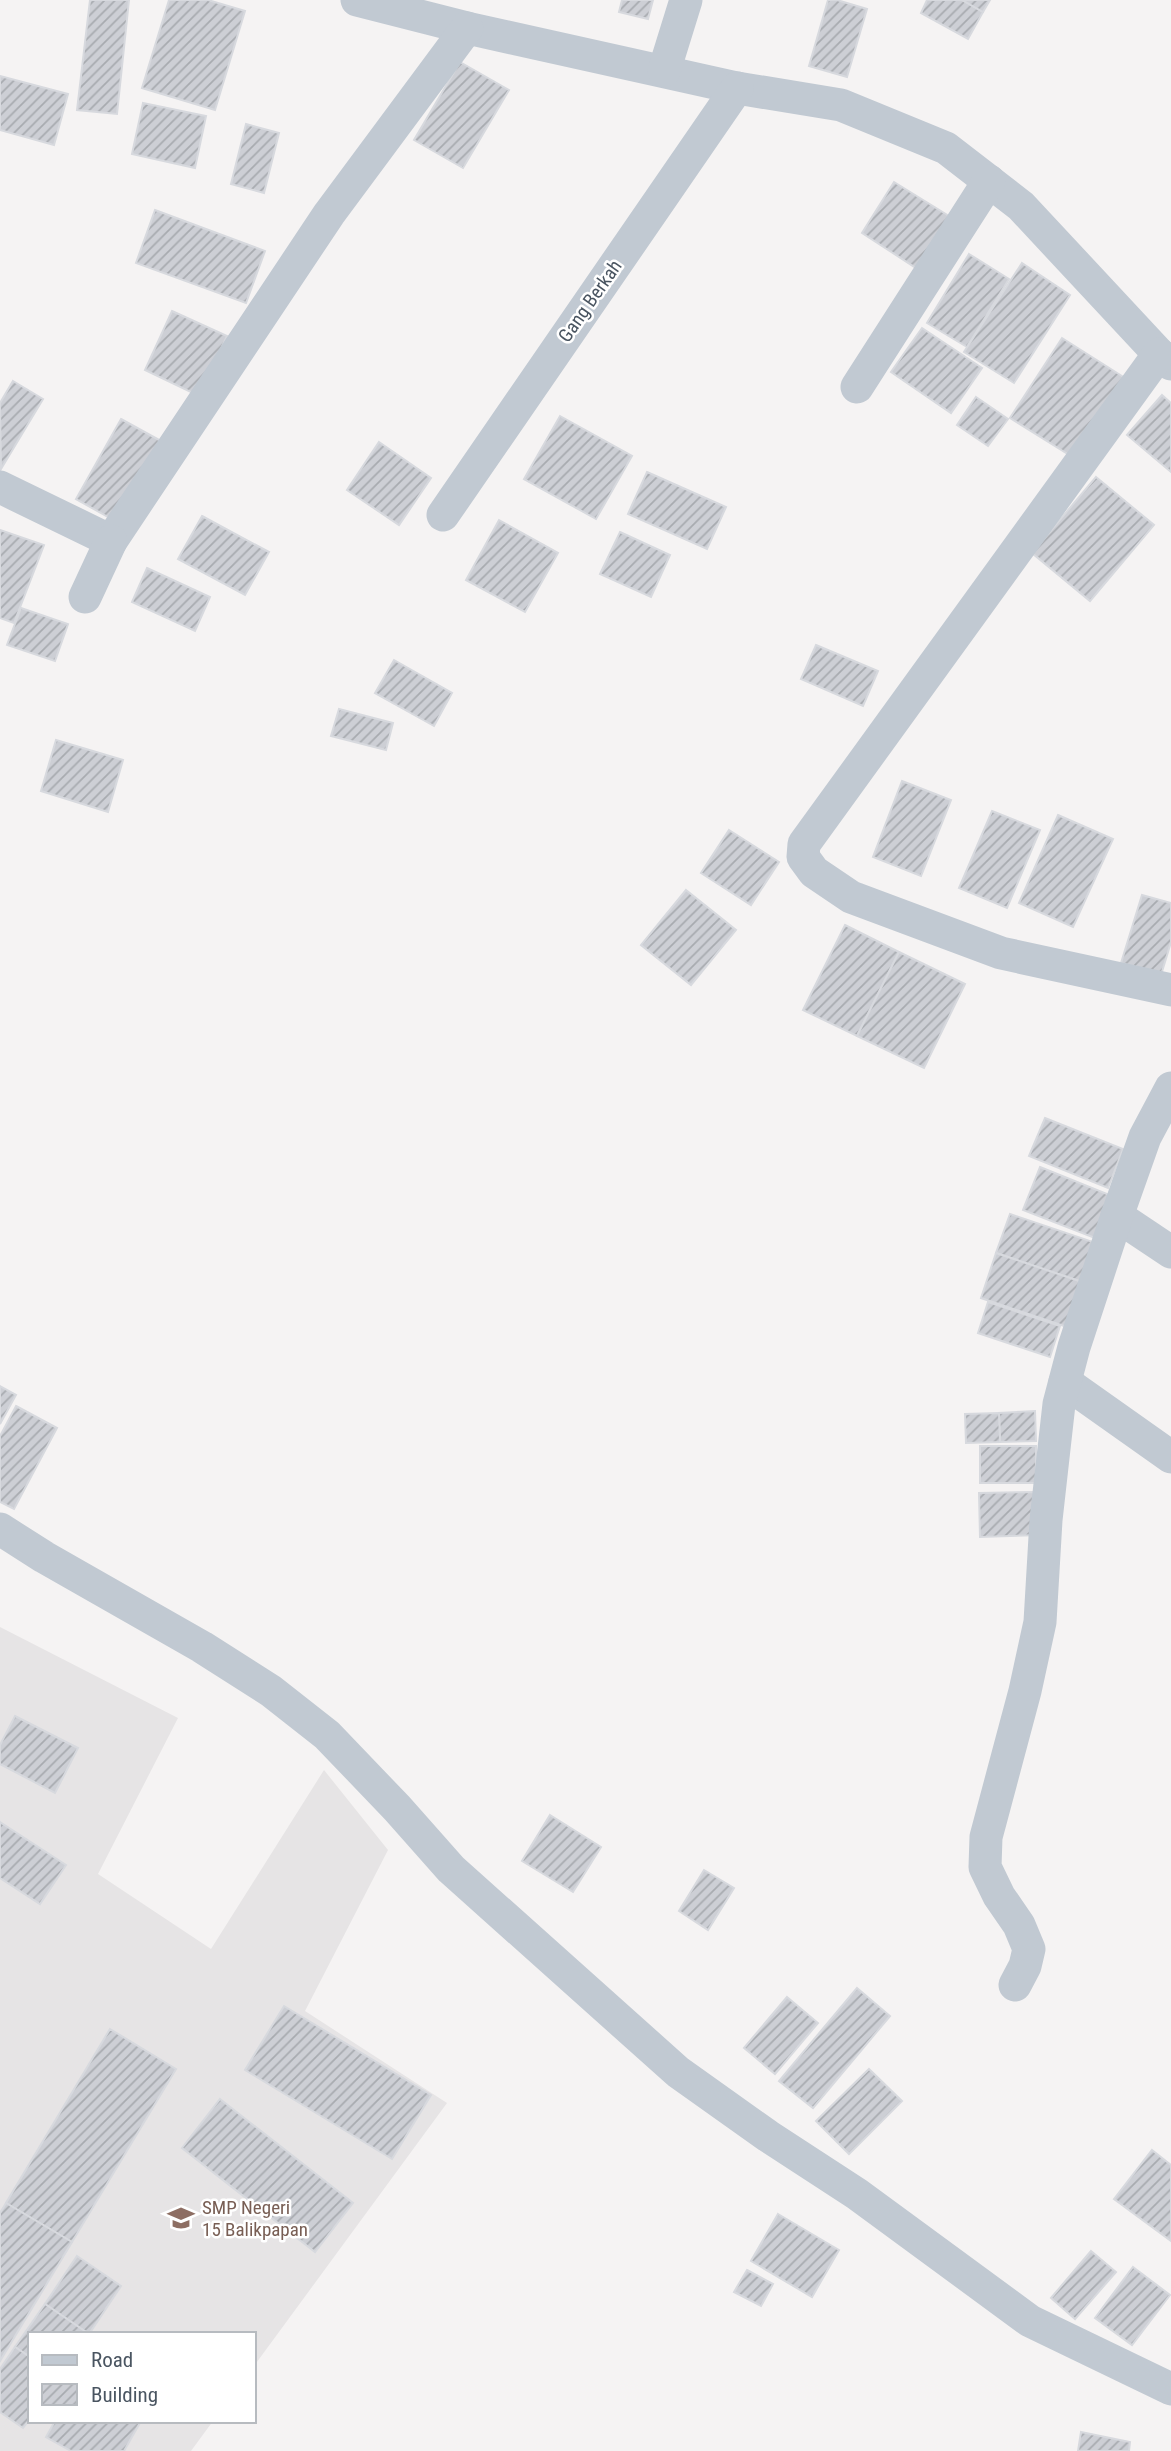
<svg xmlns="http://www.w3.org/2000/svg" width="1171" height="2451" viewBox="0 0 1171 2451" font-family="'Roboto Condensed',sans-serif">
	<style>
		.education { fill: #e6e4e5 }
		.building { fill: url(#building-hatch); stroke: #d7d9de; stroke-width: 2 }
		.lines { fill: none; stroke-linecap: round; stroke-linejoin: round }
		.street { stroke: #c1c9d2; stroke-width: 33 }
		.labels { text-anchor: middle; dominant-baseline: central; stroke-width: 5; stroke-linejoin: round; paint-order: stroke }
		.street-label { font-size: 19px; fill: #4a5561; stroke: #fff }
		.education-label { font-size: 19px; fill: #785e54; stroke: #fff; text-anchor: start }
	</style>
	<defs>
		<pattern id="building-hatch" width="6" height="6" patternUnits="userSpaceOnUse" patternTransform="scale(1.75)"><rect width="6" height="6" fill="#cdcfd5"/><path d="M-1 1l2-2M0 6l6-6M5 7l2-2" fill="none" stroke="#a8abb0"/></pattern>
	</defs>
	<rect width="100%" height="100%" fill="#f5f3f3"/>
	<!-- education -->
	<path class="education" d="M 0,1627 L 178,1718 L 98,1874 L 211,1949 L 324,1770 L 388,1850 L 305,2011 L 447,2103 L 254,2366 L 254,2334 L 30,2334 L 30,2421 L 213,2421 L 191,2451 L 0,2451 Z"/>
	<!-- building -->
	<g class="building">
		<path d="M 90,0 L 129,0 L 117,114 L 77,110 Z"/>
		<path d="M 169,0 L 208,0 L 245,11 L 215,110 L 142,88 Z"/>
		<path d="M 622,0 L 653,0 L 648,19 L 619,12 Z"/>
		<path d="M 828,0 L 837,0 L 867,9 L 847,77 L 809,66 Z"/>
		<path d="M 927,0 L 962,0 L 983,12 L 968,39 L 921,13 Z"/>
		<path d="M 962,0 L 990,0 L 983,12 Z"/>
		<path d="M 460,62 L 509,90 L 463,168 L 414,140 Z"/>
		<path d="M 0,76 L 68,94 L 54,145 L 0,130 Z"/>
		<path d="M 143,103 L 206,116 L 195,168 L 132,154 Z"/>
		<path d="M 246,124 L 279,133 L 264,193 L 231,184 Z"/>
		<path d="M 894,182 L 949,216 L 916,268 L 862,233 Z"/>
		<path d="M 155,210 L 265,251 L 246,303 L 136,263 Z"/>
		<path d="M 969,254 L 1009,279 L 967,347 L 927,323 Z"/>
		<path d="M 1022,263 L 1070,295 L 1014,383 L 964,352 Z"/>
		<path d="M 172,311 L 227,336 L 199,396 L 145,370 Z"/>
		<path d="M 922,328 L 982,368 L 951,413 L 891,372 Z"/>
		<path d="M 1062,338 L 1125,378 L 1074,458 L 1010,418 Z"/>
		<path d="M 13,381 L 43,399 L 1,469 L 0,403 Z"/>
		<path d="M 1162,395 L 1171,403 L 1171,472 L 1127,435 Z"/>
		<path d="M 976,397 L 1008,419 L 988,446 L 957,425 Z"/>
		<path d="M 560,416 L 632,456 L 596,519 L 524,479 Z"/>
		<path d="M 121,419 L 161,441 L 115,521 L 76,499 Z"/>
		<path d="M 379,442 L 431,478 L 399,525 L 347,490 Z"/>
		<path d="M 647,472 L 726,507 L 707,549 L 628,514 Z"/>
		<path d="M 1096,477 L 1154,525 L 1090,601 L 1032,553 Z"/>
		<path d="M 202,516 L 269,552 L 245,595 L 178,559 Z"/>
		<path d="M 499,520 L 558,553 L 525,612 L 466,580 Z"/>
		<path d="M 0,530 L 44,545 L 14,623 L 0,618 Z"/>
		<path d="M 620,532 L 670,555 L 651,597 L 600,574 Z"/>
		<path d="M 147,568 L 210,597 L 195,631 L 132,602 Z"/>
		<path d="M 21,608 L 68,624 L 55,661 L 7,645 Z"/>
		<path d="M 816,645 L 878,671 L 863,706 L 801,679 Z"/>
		<path d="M 394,660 L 452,693 L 434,726 L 375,693 Z"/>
		<path d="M 339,709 L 393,723 L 386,750 L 331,736 Z"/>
		<path d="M 56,740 L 123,760 L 108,812 L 41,791 Z"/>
		<path d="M 902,781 L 951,800 L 921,876 L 873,857 Z"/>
		<path d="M 992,811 L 1040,830 L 1007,908 L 959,888 Z"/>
		<path d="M 1058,815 L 1113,839 L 1073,927 L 1019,903 Z"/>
		<path d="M 729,830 L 779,862 L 751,905 L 701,873 Z"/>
		<path d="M 686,890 L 736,930 L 691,985 L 641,945 Z"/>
		<path d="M 1142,895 L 1171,903 L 1171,942 L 1161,975 L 1121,963 Z"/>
		<path d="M 845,925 L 899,952 L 857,1036 L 803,1010 Z"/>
		<path d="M 899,952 L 965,984 L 924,1068 L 857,1036 Z"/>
		<path d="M 1045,1118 L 1123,1149 L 1108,1188 L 1029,1156 Z"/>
		<path d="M 1040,1167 L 1117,1198 L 1100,1240 L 1023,1210 Z"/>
		<path d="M 1010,1214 L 1096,1243 L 1082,1282 L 996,1253 Z"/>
		<path d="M 996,1253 L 1082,1282 L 1067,1327 L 981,1298 Z"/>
		<path d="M 988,1302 L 1060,1326 L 1050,1357 L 978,1333 Z"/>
		<path d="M 0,1386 L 16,1395 L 0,1424 Z"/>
		<path d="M 16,1406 L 57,1428 L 14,1509 L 0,1502 L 0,1436 Z"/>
		<path d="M 1035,1411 L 1036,1441 L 1000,1442 L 999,1413 Z"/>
		<path d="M 999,1413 L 1000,1442 L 966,1443 L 965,1414 Z"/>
		<rect x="980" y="1446" width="56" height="37"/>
		<path d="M 1038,1492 L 1040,1535 L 980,1537 L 979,1493 Z"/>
		<path d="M 15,1716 L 78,1748 L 55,1793 L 0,1764 L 0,1745 Z"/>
		<path d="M 550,1815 L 601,1847 L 573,1892 L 522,1861 Z"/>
		<path d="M 0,1822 L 66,1865 L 40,1904 L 0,1878 Z"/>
		<path d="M 704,1870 L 734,1888 L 708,1930 L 679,1911 Z"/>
		<path d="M 857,1988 L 890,2016 L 813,2108 L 779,2081 Z"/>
		<path d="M 787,1997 L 818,2023 L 775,2074 L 744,2048 Z"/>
		<path d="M 284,2006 L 431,2095 L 392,2159 L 245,2070 Z"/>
		<path d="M 110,2029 L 176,2069 L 72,2242 L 6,2203 Z"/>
		<path d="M 869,2069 L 902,2101 L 849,2154 L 816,2121 Z"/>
		<path d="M 220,2099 L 353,2203 L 315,2252 L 182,2148 Z"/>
		<path d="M 1152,2150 L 1171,2165 L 1171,2241 L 1114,2199 Z"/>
		<path d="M 6,2203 L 72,2242 L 0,2361 L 0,2213 Z"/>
		<path d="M 778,2214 L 839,2250 L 812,2297 L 751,2261 Z"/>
		<path d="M 1091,2251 L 1116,2272 L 1075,2319 L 1051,2298 Z"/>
		<path d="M 77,2256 L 121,2286 L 89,2334 L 45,2304 Z"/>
		<path d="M 1133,2267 L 1170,2295 L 1132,2345 L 1095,2318 Z"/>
		<path d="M 747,2270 L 773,2284 L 761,2306 L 734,2292 Z"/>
		<path d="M 45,2304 L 89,2334 L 30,2334 L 30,2357 L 15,2347 Z"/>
		<path d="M 15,2347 L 30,2357 L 30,2419 L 23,2428 L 0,2412 L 0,2369 Z"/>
		<path d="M 55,2421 L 141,2421 L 124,2451 L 71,2451 L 46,2437 Z"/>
		<path d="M 1081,2432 L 1130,2442 L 1129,2451 L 1078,2451 Z"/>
	</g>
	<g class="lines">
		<!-- street -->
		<g class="street">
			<path d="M 357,0 L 467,28 L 737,88 L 841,105 L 946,148 L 1021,206 L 1159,354 L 1171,364"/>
			<path d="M 664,71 L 686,0"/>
			<path d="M 1159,354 L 804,844 L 803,857 L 814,872 L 851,897 L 1001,953 L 1171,990"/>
			<path d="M 857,387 L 989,181"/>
			<path d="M 0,487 L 111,541 L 329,214 L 467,28"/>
			<path d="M 443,515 L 737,88"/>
			<path d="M 85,597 L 111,541"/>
			<path d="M 1117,1216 L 1171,1252"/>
			<path d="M 1065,1382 L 1171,1457"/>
			<path d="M 0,1529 L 44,1557 L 202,1647 L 271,1691 L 327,1735 L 397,1808 L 451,1869 L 678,2072 L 768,2136 L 857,2194 L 1030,2321 L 1171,2389"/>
			<path d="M 1015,1985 L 1025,1966 L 1029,1949 L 1019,1925 L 999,1896 L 985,1867 L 986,1837 L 1025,1691 L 1040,1622 L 1046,1520 L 1059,1404 L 1074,1347 L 1117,1216 L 1145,1137 L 1171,1088"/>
		</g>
	</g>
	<!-- icons -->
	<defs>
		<g id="school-bare" transform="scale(2.1)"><path d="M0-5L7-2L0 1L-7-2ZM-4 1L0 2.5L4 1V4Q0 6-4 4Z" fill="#8d6e63" stroke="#fff" stroke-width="2.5" paint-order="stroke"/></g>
	</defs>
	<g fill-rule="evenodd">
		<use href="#school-bare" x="181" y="2218"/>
	</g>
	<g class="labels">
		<!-- street labels -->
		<g class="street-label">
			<text transform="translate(590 301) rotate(-55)">Gang Berkah</text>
		</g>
		<!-- education labels -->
		<g class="education-label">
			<text x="202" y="2207">SMP Negeri<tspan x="202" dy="22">15 Balikpapan</tspan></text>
		</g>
	</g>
	<!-- legend -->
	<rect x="28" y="2332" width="228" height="91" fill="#ffffff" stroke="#b7bbc0" stroke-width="2"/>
	<rect x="42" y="2355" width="35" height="10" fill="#c1c9d2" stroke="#b7bbc0" stroke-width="2"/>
	<text x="91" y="2367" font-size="21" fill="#4a5561">Road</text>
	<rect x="42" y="2384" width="35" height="21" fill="url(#building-hatch)" stroke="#b7bbc0" stroke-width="2"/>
	<text x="91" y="2402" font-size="21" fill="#4a5561">Building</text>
</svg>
